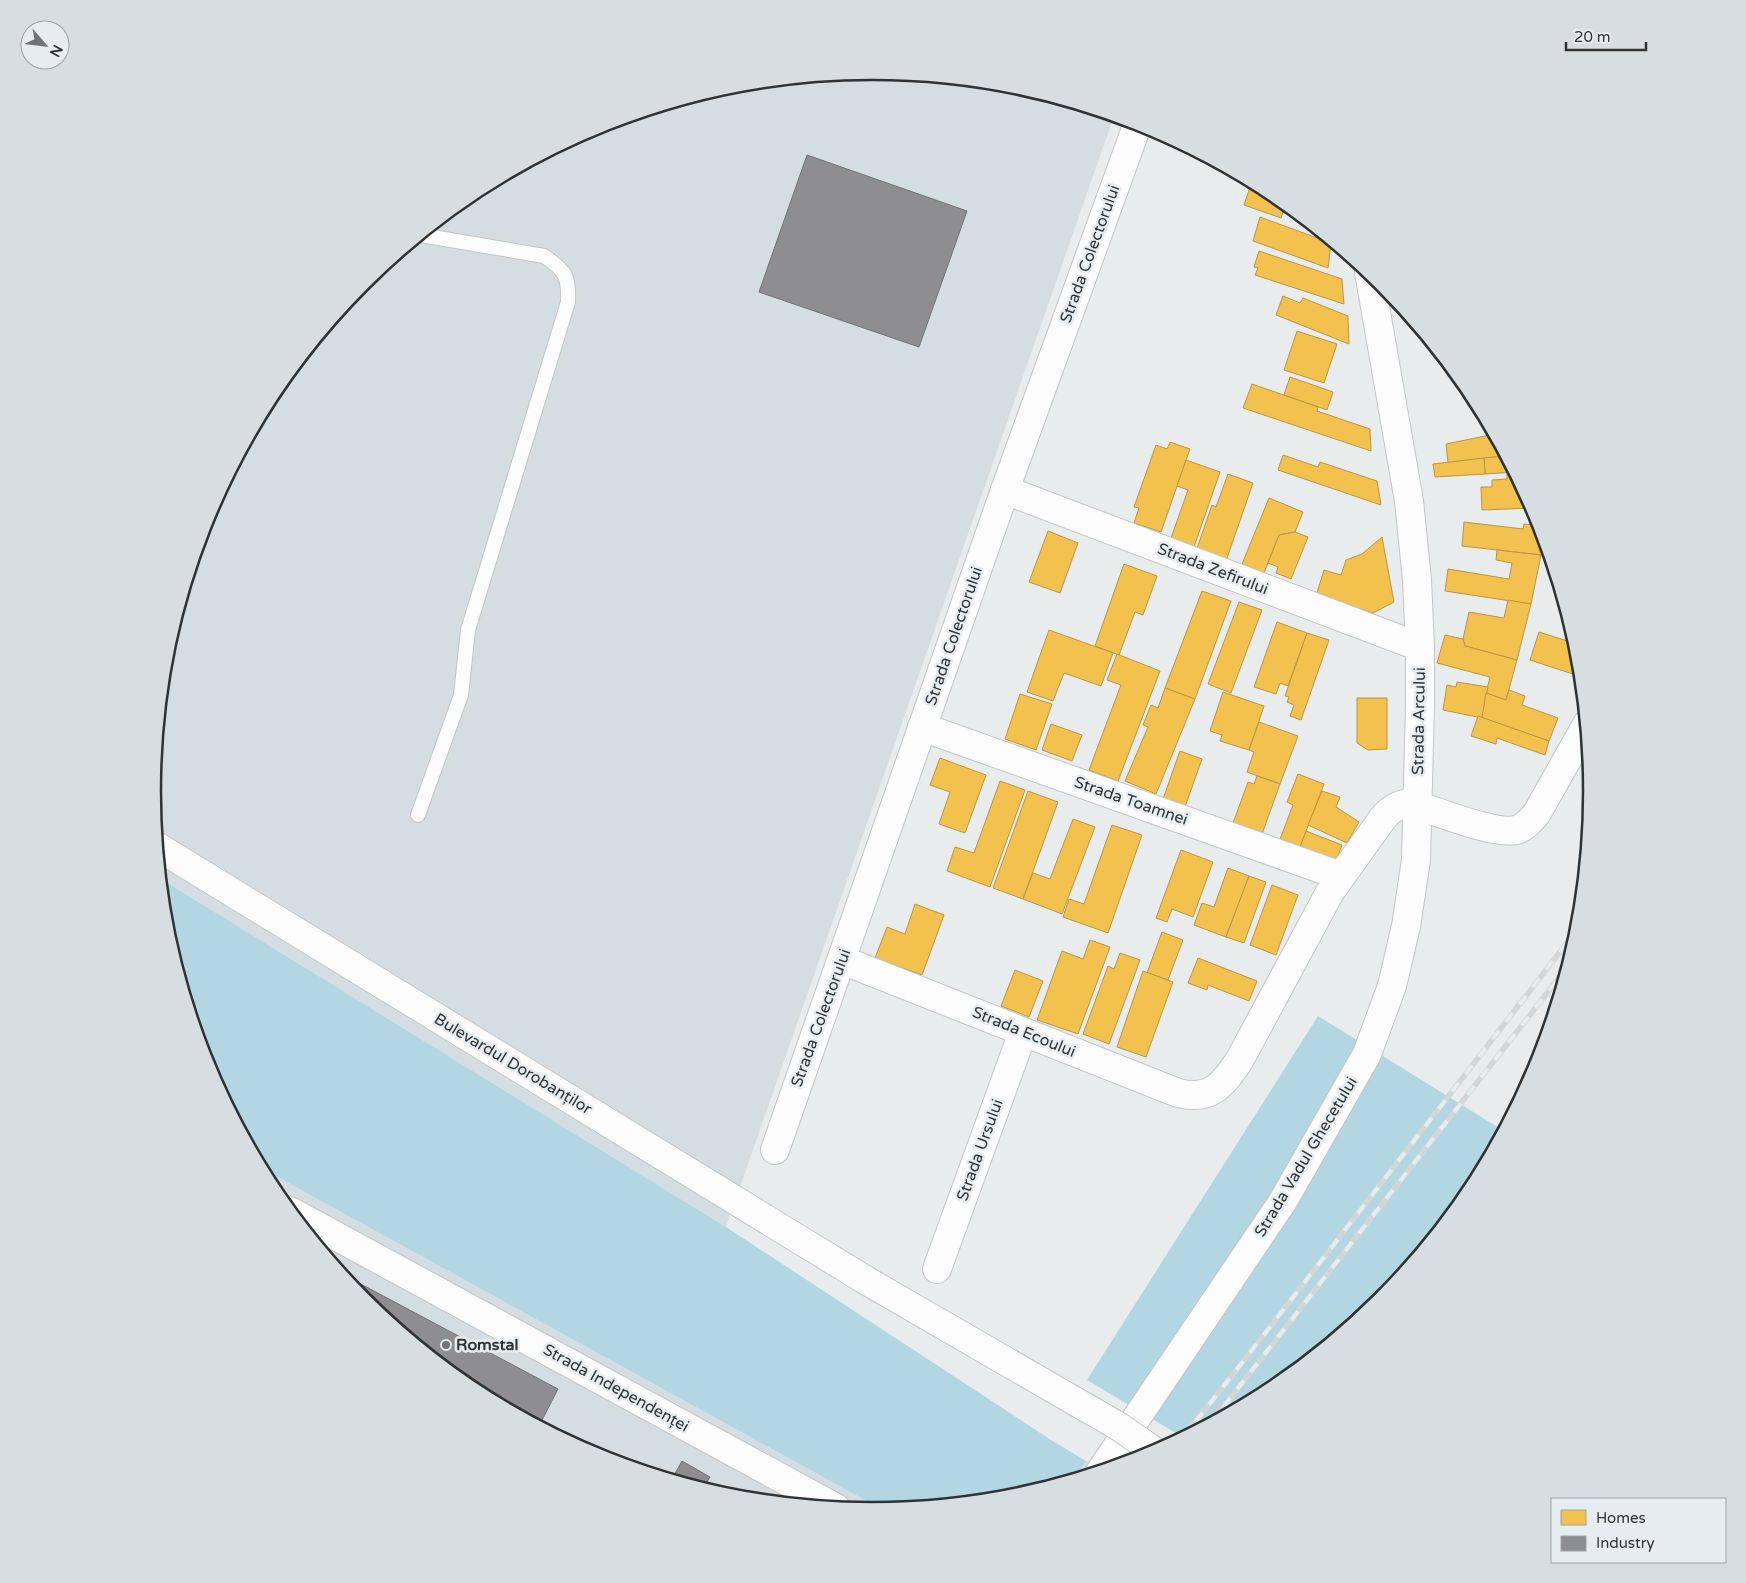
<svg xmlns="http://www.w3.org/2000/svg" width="1746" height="1583" viewBox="0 0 1746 1583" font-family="'Varela Round',sans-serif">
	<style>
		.built { fill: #d4dee2 }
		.green { fill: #b2d7e3 }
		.homes { fill: #f2c14e; stroke: #b89646 }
		.industry { fill: #8d8d92; stroke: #717276 }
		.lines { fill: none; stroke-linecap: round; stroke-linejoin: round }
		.service-casing { stroke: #c2c5c6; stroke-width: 16 }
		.minor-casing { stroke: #c2c5c6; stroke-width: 30 }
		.primary-casing { stroke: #c2c5c6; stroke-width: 30 }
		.service { stroke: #fcfcfc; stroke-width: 14 }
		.minor { stroke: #fcfcfc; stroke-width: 28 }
		.primary { stroke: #fcfcfc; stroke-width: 28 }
		.rail-casing { stroke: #d4d5d5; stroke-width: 5.5 }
		.rail { stroke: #e5edf0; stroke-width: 4; stroke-dasharray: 11; stroke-linecap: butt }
		.primary-bridge-casing { stroke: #c2c5c6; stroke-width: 30; stroke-linecap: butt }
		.primary-bridge { stroke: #fcfcfc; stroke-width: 28 }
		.poi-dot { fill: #707475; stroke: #e5edf0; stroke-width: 2 }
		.labels { text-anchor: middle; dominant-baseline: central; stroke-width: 5; stroke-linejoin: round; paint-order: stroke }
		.street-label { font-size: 16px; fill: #303334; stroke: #e5edf0 }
		.poi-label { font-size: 16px; font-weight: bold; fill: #303334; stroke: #e5edf0; text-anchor: start }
		.rim { fill: none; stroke: #303334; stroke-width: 2.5 }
	</style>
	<rect width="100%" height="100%" fill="#e8eced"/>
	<!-- built -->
	<g class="built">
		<path d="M 873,71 L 1014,85 L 1114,116 L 726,1227 L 161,879 L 153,791 L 167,651 L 208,516 L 274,391 L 364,282 L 473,192 L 598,126 L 733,85 Z"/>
		<path d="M 261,1168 L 885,1511 L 873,1512 L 732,1498 L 597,1457 L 473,1390 L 364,1301 L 274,1191 Z"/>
		<path d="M 1086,1461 L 1102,1471 L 1074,1479 Z"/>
	</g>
	<!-- green -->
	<g class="green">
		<path d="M 161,879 L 726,1227 L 1051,1440 L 1086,1461 L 1074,1479 L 1013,1498 L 885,1511 L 261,1168 L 207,1067 L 167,932 Z"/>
		<path d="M 1318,1016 L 1504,1131 L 1472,1192 L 1382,1301 L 1273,1391 L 1184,1438 L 1087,1380 Z"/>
	</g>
	<!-- homes -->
	<g class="homes">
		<path d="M 1252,181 L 1273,193 L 1286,203 L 1281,218 L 1244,205 Z"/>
		<path d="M 1260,217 L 1331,243 L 1328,268 L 1253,241 Z"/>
		<path d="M 1259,251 L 1342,279 L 1344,304 L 1255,275 L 1258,268 L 1254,267 Z"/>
		<path d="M 1283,296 L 1300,303 L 1303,298 L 1348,316 L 1349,344 L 1276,315 Z"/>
		<path d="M 1297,331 L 1337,344 L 1324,383 L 1284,370 Z"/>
		<path d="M 1290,377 L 1333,392 L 1327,410 L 1284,395 Z"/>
		<path d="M 1252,384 L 1318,407 L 1317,411 L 1370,429 L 1371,451 L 1243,408 Z"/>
		<path d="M 1495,434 L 1506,456 L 1448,463 L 1446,444 Z"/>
		<path d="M 1170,442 L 1190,449 L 1161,532 L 1134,523 L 1139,508 L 1134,507 L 1156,445 L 1167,449 Z"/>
		<path d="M 1283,455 L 1318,467 L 1320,462 L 1377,481 L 1381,505 L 1278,470 Z"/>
		<path d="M 1506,456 L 1515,472 L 1485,474 L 1484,458 Z"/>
		<path d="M 1484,458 L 1485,474 L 1435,477 L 1433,464 Z"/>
		<path d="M 1186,460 L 1220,472 L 1194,547 L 1171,538 L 1188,490 L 1177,486 Z"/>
		<path d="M 1515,472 L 1534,508 L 1482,510 L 1481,487 L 1492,487 L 1492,480 L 1507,479 L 1507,473 Z"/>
		<path d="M 1228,474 L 1253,483 L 1226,561 L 1196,551 L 1212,505 L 1216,507 Z"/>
		<path d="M 1269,498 L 1303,512 L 1295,532 L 1279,535 L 1262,578 L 1240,569 Z"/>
		<path d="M 1464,522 L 1523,529 L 1524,524 L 1541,526 L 1544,533 L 1541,555 L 1462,546 Z"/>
		<path d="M 1048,531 L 1078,543 L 1060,593 L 1029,582 Z"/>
		<path d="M 1295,532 L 1308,537 L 1291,579 L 1276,573 L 1278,567 L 1268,563 L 1279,535 Z"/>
		<path d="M 1382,537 L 1394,602 L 1373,613 L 1316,596 L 1324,570 L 1341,575 L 1346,560 L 1362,554 Z"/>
		<path d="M 1497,550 L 1541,555 L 1531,604 L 1445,591 L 1448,569 L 1509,579 L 1512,563 L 1496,560 Z"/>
		<path d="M 1124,564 L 1157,576 L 1143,615 L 1135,612 L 1119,655 L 1095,646 Z"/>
		<path d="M 1202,591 L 1231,601 L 1195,699 L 1165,688 Z"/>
		<path d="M 1508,600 L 1531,604 L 1517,660 L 1465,646 L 1463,639 L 1469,612 L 1504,618 Z"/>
		<path d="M 1239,602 L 1262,610 L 1231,693 L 1208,684 Z"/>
		<path d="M 1277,622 L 1307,633 L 1288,686 L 1280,683 L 1276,694 L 1254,687 Z"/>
		<path d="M 1049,630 L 1113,653 L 1101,686 L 1064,673 L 1053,701 L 1027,692 Z"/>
		<path d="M 1539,632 L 1577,644 L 1582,677 L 1530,660 Z"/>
		<path d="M 1307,633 L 1329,640 L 1301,720 L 1290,716 L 1294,705 L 1287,702 L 1289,697 L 1285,696 Z"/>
		<path d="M 1445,635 L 1463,639 L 1465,646 L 1517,660 L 1506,700 L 1486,693 L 1490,677 L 1437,663 Z"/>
		<path d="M 1117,654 L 1160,671 L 1118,781 L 1089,770 L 1121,685 L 1107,680 Z"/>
		<path d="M 1457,682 L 1488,687 L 1482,718 L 1443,710 L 1447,685 L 1456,687 Z"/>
		<path d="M 1165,688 L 1195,699 L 1156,794 L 1125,781 L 1148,727 L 1143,725 L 1151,705 L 1158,708 Z"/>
		<path d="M 1509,690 L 1525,696 L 1522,705 L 1558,718 L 1549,741 L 1482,718 L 1486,693 L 1506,700 Z"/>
		<path d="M 1223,692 L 1264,706 L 1249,750 L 1220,741 L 1222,735 L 1210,731 Z"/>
		<path d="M 1020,694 L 1052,704 L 1036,750 L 1005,739 Z"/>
		<path d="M 1357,698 L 1387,698 L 1387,749 L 1368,750 L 1357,743 Z"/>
		<path d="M 1478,716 L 1549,741 L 1545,755 L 1497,738 L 1496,744 L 1471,736 Z"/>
		<path d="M 1259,722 L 1298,736 L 1280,784 L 1247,772 L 1254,752 L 1249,750 Z"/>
		<path d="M 1051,724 L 1082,735 L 1072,761 L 1042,750 Z"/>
		<path d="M 1180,751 L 1202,759 L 1185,807 L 1163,799 Z"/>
		<path d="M 940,758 L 986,775 L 965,833 L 939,824 L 950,792 L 930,785 Z"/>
		<path d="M 1298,774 L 1324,784 L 1299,850 L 1279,842 L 1293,805 L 1287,802 Z"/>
		<path d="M 1257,776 L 1280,784 L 1262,834 L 1233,823 L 1248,782 L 1254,784 Z"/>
		<path d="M 1000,781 L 1025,790 L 990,887 L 947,871 L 955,847 L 974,853 Z"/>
		<path d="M 1028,791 L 1058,802 L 1023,899 L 993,888 Z"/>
		<path d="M 1322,791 L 1340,797 L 1336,807 L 1359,822 L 1347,843 L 1308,825 Z"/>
		<path d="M 1073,819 L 1095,827 L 1062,914 L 1023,899 L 1033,873 L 1050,879 Z"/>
		<path d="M 1112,825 L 1142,835 L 1108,933 L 1063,917 L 1069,899 L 1084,904 Z"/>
		<path d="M 1306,831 L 1342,845 L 1335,864 L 1299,850 Z"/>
		<path d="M 1181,850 L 1213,862 L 1193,917 L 1172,909 L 1167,922 L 1156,918 Z"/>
		<path d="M 1228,868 L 1249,876 L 1226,937 L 1194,925 L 1202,903 L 1214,907 Z"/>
		<path d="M 1249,876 L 1266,882 L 1244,943 L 1226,937 Z"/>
		<path d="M 1272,885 L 1298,895 L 1276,955 L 1250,945 Z"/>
		<path d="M 915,904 L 944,915 L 922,975 L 875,958 L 887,927 L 905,934 Z"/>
		<path d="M 1162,932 L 1183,940 L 1168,980 L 1147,973 Z"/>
		<path d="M 1090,940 L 1110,947 L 1078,1034 L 1037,1020 L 1062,951 L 1083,959 Z"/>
		<path d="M 1120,953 L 1140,960 L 1109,1044 L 1083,1034 L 1108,966 L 1114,969 Z"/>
		<path d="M 1198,958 L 1257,981 L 1249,1001 L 1208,985 L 1207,990 L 1188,983 Z"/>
		<path d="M 1015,970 L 1043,981 L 1029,1017 L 1001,1006 Z"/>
		<path d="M 1143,971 L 1173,982 L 1146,1057 L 1117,1047 Z"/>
	</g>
	<!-- industry -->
	<g class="industry">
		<path d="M 807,155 L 967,211 L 919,347 L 759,292 Z"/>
		<path d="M 342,1274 L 558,1389 L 539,1426 L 473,1390 L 364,1301 Z"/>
		<path d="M 682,1461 L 710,1477 L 703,1489 L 672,1479 Z"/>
	</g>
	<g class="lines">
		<!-- service casing -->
		<g class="service-casing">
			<path id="service" d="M 418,815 L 461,695 L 468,630 L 568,302 C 569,276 566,271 544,256 L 421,235"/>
		</g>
		<!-- minor casing -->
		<g class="minor-casing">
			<g id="minor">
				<path d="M 1005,490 L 1420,647"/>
				<path d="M 922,727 L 1341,876"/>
				<path d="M 842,960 L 1178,1093 C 1210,1101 1222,1086 1239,1061 L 1330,892 L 1383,818 C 1391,809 1397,805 1409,803 C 1435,810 1493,835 1516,830 C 1525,828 1531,820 1537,813 L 1587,724"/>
				<path d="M 775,1150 L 1005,490 L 1138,123"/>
				<path d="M 290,1211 L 836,1508"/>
				<path d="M 937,1269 L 1023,1032"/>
				<path d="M 1100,1472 L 1283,1201 L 1367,1054 L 1392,986 L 1406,926 L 1416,860 L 1420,704 L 1420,647 L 1417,580 L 1409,501 L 1369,272"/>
			</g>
		</g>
		<!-- primary casing -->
		<g class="primary-casing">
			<path id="primary" d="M 158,847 L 867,1281"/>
		</g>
		<!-- service -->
		<use href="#service" class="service"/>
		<!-- minor -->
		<use href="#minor" class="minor"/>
		<!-- primary -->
		<use href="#primary" class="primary"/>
		<!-- rail casing -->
		<g class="rail-casing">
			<g id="rail">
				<path d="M 1210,1424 L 1569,965"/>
				<path d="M 1182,1439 L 1270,1327 L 1580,926"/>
			</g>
		</g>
		<!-- rail -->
		<use href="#rail" class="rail"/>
		<!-- primary-bridge casing -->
		<g class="primary-bridge-casing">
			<path id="primary-bridge" d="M 867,1281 L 1118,1426 L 1157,1453"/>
		</g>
		<!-- primary-bridge -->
		<use href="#primary-bridge" class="primary-bridge"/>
	</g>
	<!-- markers -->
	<circle class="poi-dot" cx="446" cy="1345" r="5"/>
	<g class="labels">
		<!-- street labels -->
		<g class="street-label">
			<text transform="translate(1090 254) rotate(-70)">Strada Colectorului</text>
			<text transform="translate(1213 569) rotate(21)">Strada Zefirului</text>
			<text transform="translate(954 636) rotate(-71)">Strada Colectorului</text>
			<text transform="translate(1419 721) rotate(-89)">Strada Arcului</text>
			<text transform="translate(1131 801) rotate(19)">Strada Toamnei</text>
			<text transform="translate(821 1018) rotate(-70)">Strada Colectorului</text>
			<text transform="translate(1024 1032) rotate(22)">Strada Ecoului</text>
			<text transform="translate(513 1064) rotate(31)">Bulevardul Dorobanților</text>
			<text transform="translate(980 1150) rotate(-70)">Strada Ursului</text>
			<text transform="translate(1306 1157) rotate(-59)">Strada Vadul Ghecetului</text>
			<text transform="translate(616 1388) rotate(29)">Strada Independenței</text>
		</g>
		<!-- poi labels -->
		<g class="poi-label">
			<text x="456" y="1345">Romstal</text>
		</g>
	</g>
	<!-- crop -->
	<path d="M0 0H1746V1583H0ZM161 791a711 711 0 1 1 1422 0a711 711 0 1 1-1422 0Z" fill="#d7dee1" fill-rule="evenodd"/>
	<path class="rim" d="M161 791a711 711 0 1 1 1422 0a711 711 0 1 1-1422 0Z"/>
	<!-- legend -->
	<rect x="1551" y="1498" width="175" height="65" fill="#e5edf0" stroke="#9da3a5"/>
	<rect x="1561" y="1510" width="25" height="15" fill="#f2c14e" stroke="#9da3a5"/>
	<text x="1596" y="1523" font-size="15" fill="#303334">Homes</text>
	<rect x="1561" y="1536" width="25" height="15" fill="#8d8d92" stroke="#9da3a5"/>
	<text x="1596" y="1548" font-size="15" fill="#303334">Industry</text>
	<!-- north arrow -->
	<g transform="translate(45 45) rotate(118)"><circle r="24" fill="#e5edf0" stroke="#9da3a5"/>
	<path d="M0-4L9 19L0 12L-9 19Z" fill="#707475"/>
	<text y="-8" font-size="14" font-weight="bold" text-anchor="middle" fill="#303334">N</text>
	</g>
	<!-- scale -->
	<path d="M1566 42v8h80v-8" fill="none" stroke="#303334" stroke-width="2.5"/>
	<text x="1574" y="42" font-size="15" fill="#303334" stroke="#e5edf0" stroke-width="4" paint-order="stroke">20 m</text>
</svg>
